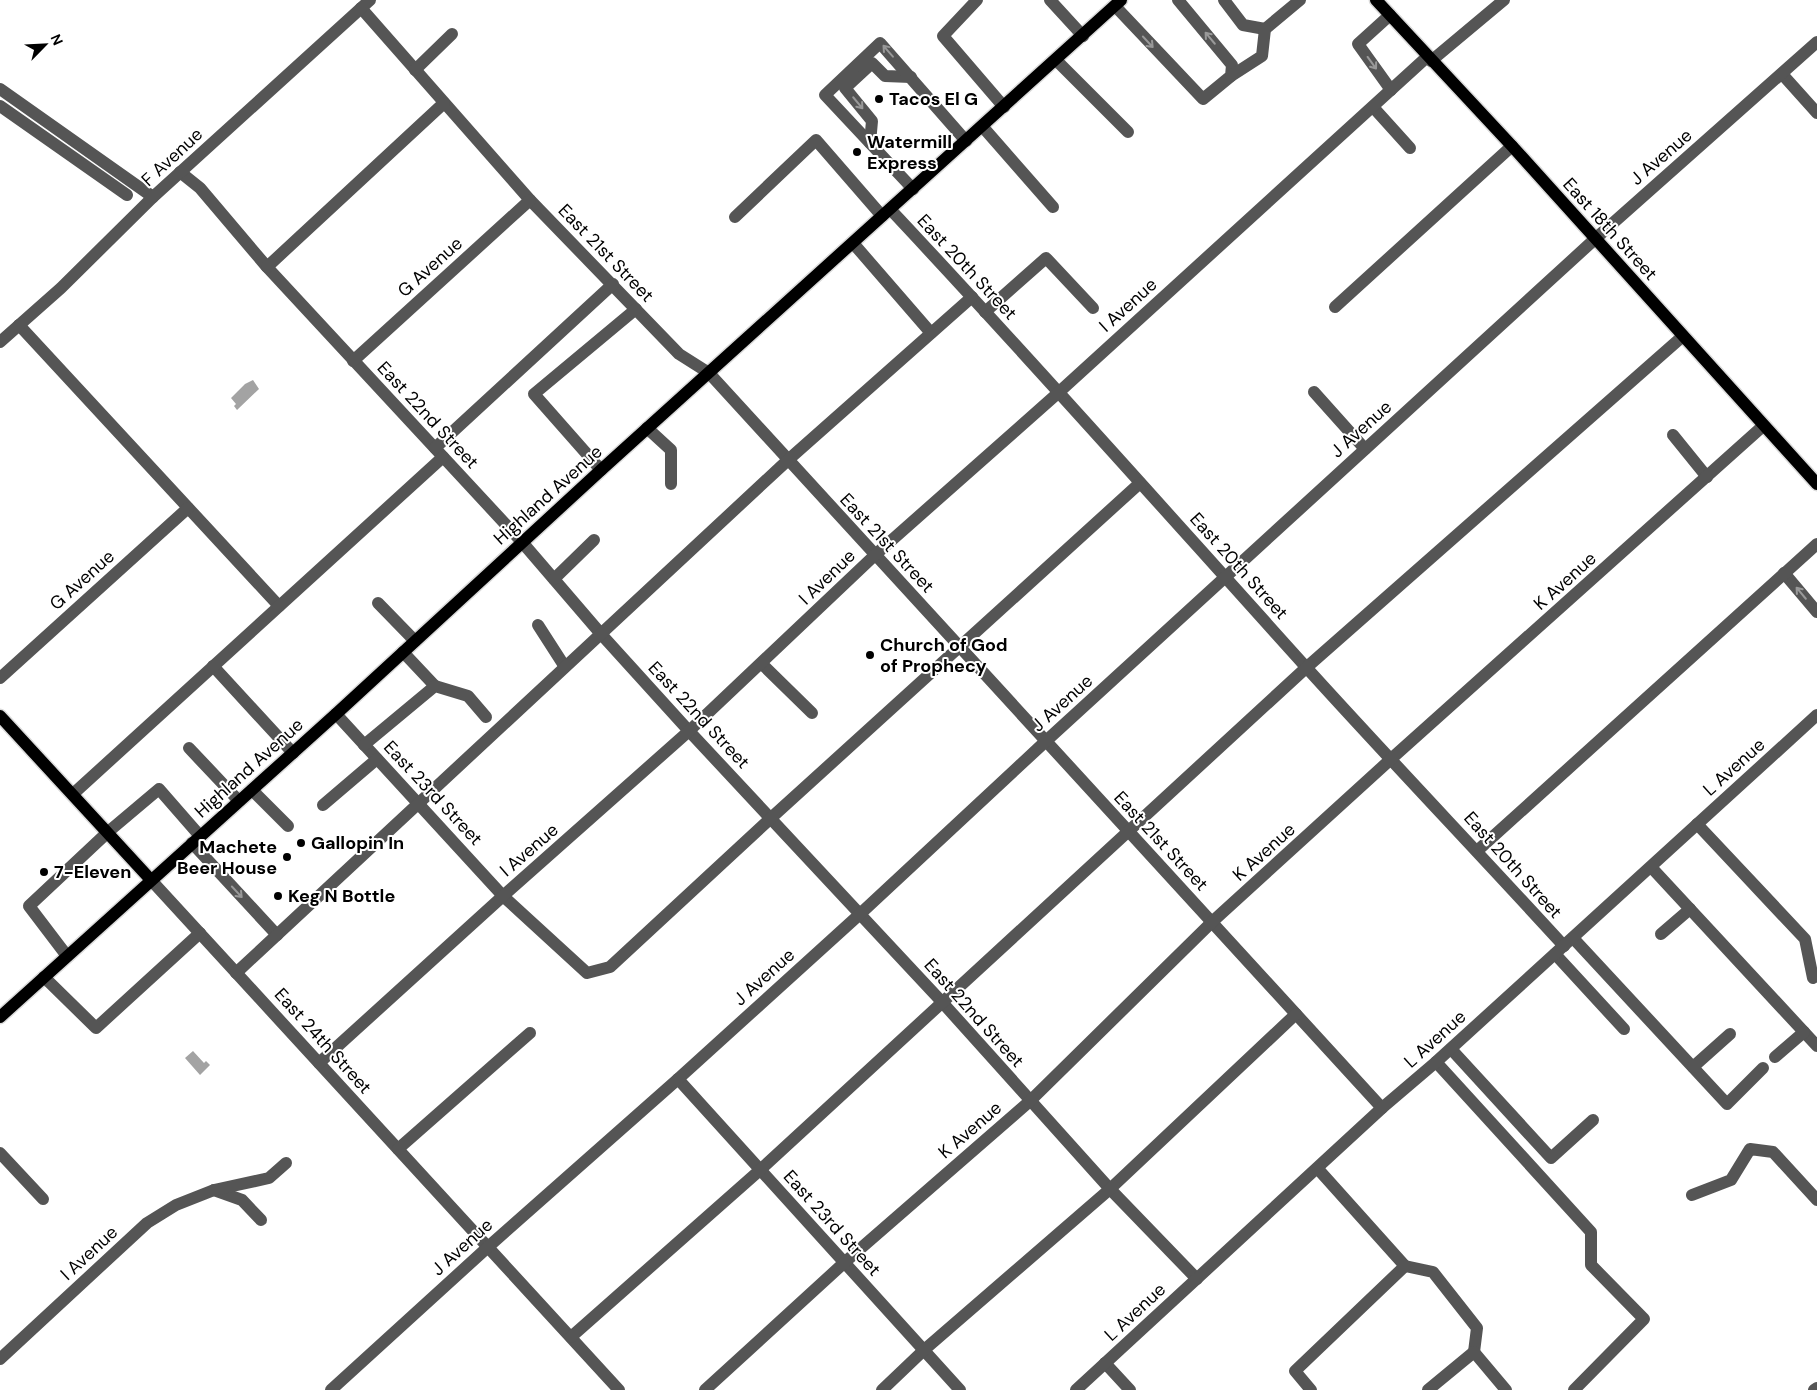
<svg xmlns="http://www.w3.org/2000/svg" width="1817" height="1390" viewBox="0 0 1817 1390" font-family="'DM Sans',sans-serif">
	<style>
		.water { fill: #a3a3a3 }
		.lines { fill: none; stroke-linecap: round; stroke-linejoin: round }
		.major-casing { stroke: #dbdbdb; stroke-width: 15 }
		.minor { stroke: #555; stroke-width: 12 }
		.major { stroke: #000; stroke-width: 12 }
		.oneway { stroke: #999 }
		.poi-dot { fill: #000; stroke: #fff; stroke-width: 2 }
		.labels { text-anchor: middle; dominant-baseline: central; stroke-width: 4; stroke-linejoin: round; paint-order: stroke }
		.poi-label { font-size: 18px; font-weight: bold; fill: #000; stroke: #fff; text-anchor: start }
		.street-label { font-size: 18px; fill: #000; stroke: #fff }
	</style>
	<rect width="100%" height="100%" fill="#fff"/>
	<!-- water -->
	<g class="water">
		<path d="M 253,380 L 259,389 L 237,410 L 234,406 L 236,404 L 231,398 L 245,384 Z"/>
		<path d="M 193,1051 L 204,1063 L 206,1061 L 210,1065 L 200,1075 L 185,1058 Z"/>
	</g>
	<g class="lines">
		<!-- major casing -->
		<g class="major-casing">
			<g id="major">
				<path d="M 1376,0 L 1512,146 L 1817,484"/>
				<path d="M 0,716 L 151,880"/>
				<path d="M 0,1017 L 336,714 L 601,470 L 1121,0"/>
			</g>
		</g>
		<!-- minor -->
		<g class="minor">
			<path d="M 977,0 L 943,36 L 1004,107"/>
			<path d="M 1050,0 L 1083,36"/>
			<path d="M 1224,0 L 1243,25 L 1265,29 L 1300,0"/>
			<path d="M 1115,6 L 1203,99 L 1231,76 L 1232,65 L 1178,0"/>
			<path d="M 361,8 L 530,200 L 679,354 L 709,373 L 1382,1108"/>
			<path d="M 1390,15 L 1358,44 L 1391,90"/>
			<path d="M 1056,60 L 1128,132"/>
			<path d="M 1431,61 L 1504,0"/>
			<path d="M 415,70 L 452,34"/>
			<path d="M 1782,74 L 1817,113"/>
			<path d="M 1231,76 L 1262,56 L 1265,29"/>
			<path d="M 0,89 L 153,197"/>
			<path d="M 0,106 L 127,195"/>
			<path d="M 1373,107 L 1410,148"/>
			<path d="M 982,126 L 1053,207"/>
			<path d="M 870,143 L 872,121 L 845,88 L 872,63 L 885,76 L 911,77"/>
			<path d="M 180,172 L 200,188 L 267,267 L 522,542 L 601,634 L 689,731 L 942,1002 L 1110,1189 L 1197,1279"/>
			<path d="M 913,189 L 825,95 L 880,43 L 966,141"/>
			<path d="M 890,209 C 1031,359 1167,513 1305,666 C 1390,760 1478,852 1564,946"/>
			<path d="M 735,217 L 816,140 L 882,216"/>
			<path d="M 853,243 L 931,333"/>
			<path d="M 267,267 L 444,103"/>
			<path d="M 1335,307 L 1512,146"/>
			<path d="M 985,312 L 1046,258 L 1093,308"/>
			<path d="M 19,325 L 279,606"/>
			<path d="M 0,342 L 61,288 L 153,197 L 370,0"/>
			<path d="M 353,361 L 530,200"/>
			<path d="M 1314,392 L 1365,449"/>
			<path d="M 647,428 L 671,450 L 671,484"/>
			<path d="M 1673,435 L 1707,477"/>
			<path d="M 435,448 L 613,284"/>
			<path d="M 601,470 L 534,394 L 636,309"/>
			<path d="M 1784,573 L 1817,612"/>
			<path d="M 554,579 L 594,540"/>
			<path d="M 378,603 L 415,641"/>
			<path d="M 538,625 L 565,667"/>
			<path d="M 403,652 L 435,686"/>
			<path d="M 762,664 L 812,713"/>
			<path d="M 213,666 L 293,753"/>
			<path d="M 0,678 L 188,508"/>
			<path d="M 336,714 L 503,896 L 587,973 L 610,967 L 771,818 L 1140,483"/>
			<path d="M 364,745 L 435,686 L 468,696 L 486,717"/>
			<path d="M 189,748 L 239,801"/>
			<path d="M 252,790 L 288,826"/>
			<path d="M 73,794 L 443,457"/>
			<path d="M 323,805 L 377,759"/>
			<path d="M 1697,824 L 1805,939 L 1813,978"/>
			<path d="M 192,843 L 277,935"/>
			<path d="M 1477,851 L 1817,544"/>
			<path d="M 1651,867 L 1817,1046"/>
			<path d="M 151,880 L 619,1390"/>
			<path d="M 1661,934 L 1690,909"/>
			<path d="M 1573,938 L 1727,1104 L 1763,1068"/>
			<path d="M 1555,954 L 1624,1029"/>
			<path d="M 67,956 L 29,906 L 108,832 L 159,789 L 200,836"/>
			<path d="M 236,973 L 788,460 L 972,297"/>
			<path d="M 44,977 L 96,1028 L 200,933"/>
			<path d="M 1451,1049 L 1551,1158 L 1593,1120"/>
			<path d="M 1775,1057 L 1804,1032"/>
			<path d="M 1436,1062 L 1591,1232 L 1591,1265 L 1644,1319 L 1574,1390"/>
			<path d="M 319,1063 L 503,896 L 689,731 L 875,555 L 1058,393 L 1427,57"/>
			<path d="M 1693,1067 L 1730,1034"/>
			<path d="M 678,1079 L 960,1390"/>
			<path d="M 398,1149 L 530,1033"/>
			<path d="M 0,1153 L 43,1199"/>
			<path d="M 214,1190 L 242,1200 L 261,1220"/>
			<path d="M 1692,1195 L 1731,1180 L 1750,1149 L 1773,1152 L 1817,1200"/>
			<path d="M 1405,1266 L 1433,1272 L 1477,1328 L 1474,1352"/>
			<path d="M 571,1337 L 760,1170 L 1307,667 L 1683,336"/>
			<path d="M 0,1359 L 147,1223 L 176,1205 L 214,1190 L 269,1178 L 286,1163"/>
			<path d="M 1105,1363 L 1130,1390"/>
			<path d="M 331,1390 L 488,1247 L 678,1079 L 860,914 L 1046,741 L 1595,239 L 1817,42"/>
			<path d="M 705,1390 L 845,1262 L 1030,1101 L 1212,922 L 1391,759 L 1763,426"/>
			<path d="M 882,1390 L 924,1350 L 1110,1189 L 1296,1014"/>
			<path d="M 1076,1390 L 1382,1108 L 1436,1062 L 1817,715"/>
			<path d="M 1311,1390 L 1295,1371 L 1405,1266 L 1318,1169"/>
			<path d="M 1428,1390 L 1474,1352 L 1506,1390"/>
			<path d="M 1814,1390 L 1817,1388"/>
		</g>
		<!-- major -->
		<use href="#major" class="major"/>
	</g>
	<!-- one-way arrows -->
	<defs><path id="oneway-shaft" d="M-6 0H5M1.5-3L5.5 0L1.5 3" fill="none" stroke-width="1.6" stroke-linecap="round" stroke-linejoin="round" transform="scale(1.25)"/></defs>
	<g class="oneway">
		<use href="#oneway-shaft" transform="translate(1210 38) rotate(-130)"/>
		<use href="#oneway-shaft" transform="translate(1148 42) rotate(47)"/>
		<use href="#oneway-shaft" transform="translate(888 51) rotate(-131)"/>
		<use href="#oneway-shaft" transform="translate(1372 63) rotate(54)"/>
		<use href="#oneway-shaft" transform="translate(858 103) rotate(50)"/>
		<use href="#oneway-shaft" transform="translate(1801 593) rotate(-130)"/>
		<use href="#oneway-shaft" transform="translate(237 892) rotate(47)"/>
	</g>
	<!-- markers -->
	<g class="poi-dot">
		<circle cx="879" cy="99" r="5"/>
		<circle cx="857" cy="152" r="5"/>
		<circle cx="870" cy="655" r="5"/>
		<circle cx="301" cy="843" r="5"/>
		<circle cx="287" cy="857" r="5"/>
		<circle cx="44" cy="872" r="5"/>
		<circle cx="278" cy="896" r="5"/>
	</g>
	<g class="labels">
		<!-- poi labels -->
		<g class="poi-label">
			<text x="889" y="99">Tacos El G</text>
			<text x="867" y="142">Watermill<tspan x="867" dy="21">Express</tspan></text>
			<text x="880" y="645">Church of God<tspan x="880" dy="21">of Prophecy</tspan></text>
			<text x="311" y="843">Gallopin In</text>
			<text x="277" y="847" text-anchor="end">Machete<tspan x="277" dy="21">Beer House</tspan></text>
			<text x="54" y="872">7-Eleven</text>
			<text x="288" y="896">Keg N Bottle</text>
		</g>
		<!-- street labels -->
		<g class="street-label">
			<text transform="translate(172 157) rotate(-43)">F Avenue</text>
			<text transform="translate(1661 157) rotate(-41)">J Avenue</text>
			<text transform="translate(1610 229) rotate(48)">East 18th Street</text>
			<text transform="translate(606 253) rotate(46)">East 21st Street</text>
			<text transform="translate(430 267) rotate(-42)">G Avenue</text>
			<text transform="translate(967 267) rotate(47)">East 20th Street</text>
			<text transform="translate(1128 305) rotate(-42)">I Avenue</text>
			<text transform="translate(428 415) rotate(47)">East 22nd Street</text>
			<text transform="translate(1361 429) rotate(-42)">J Avenue</text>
			<text transform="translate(548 495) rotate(-42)">Highland Avenue</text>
			<text transform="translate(887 543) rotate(47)">East 21st Street</text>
			<text transform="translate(1239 566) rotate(48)">East 20th Street</text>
			<text transform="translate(827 577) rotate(-44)">I Avenue</text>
			<text transform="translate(82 580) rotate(-42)">G Avenue</text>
			<text transform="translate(1565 581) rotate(-42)">K Avenue</text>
			<text transform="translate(1062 703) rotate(-42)">J Avenue</text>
			<text transform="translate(699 715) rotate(47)">East 22nd Street</text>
			<text transform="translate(1734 767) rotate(-42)">L Avenue</text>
			<text transform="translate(249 768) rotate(-42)">Highland Avenue</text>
			<text transform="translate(433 793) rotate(47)">East 23rd Street</text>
			<text transform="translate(1161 841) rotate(47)">East 21st Street</text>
			<text transform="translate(529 850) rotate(-41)">I Avenue</text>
			<text transform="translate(1264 852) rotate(-42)">K Avenue</text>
			<text transform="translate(1513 865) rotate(48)">East 20th Street</text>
			<text transform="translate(764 977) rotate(-42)">J Avenue</text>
			<text transform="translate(974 1013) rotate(48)">East 22nd Street</text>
			<text transform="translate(1435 1039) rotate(-42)">L Avenue</text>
			<text transform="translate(323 1041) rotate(48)">East 24th Street</text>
			<text transform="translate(970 1130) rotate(-41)">K Avenue</text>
			<text transform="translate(832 1223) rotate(48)">East 23rd Street</text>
			<text transform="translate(462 1247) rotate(-42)">J Avenue</text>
			<text transform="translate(89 1253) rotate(-43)">I Avenue</text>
			<text transform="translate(1135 1312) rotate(-43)">L Avenue</text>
		</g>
	</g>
	<!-- north arrow -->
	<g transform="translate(45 45) rotate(66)" stroke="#ffffff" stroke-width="4" paint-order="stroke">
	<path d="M0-4L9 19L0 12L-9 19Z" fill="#000000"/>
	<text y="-8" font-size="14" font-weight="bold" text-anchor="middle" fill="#000000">N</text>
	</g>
</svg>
